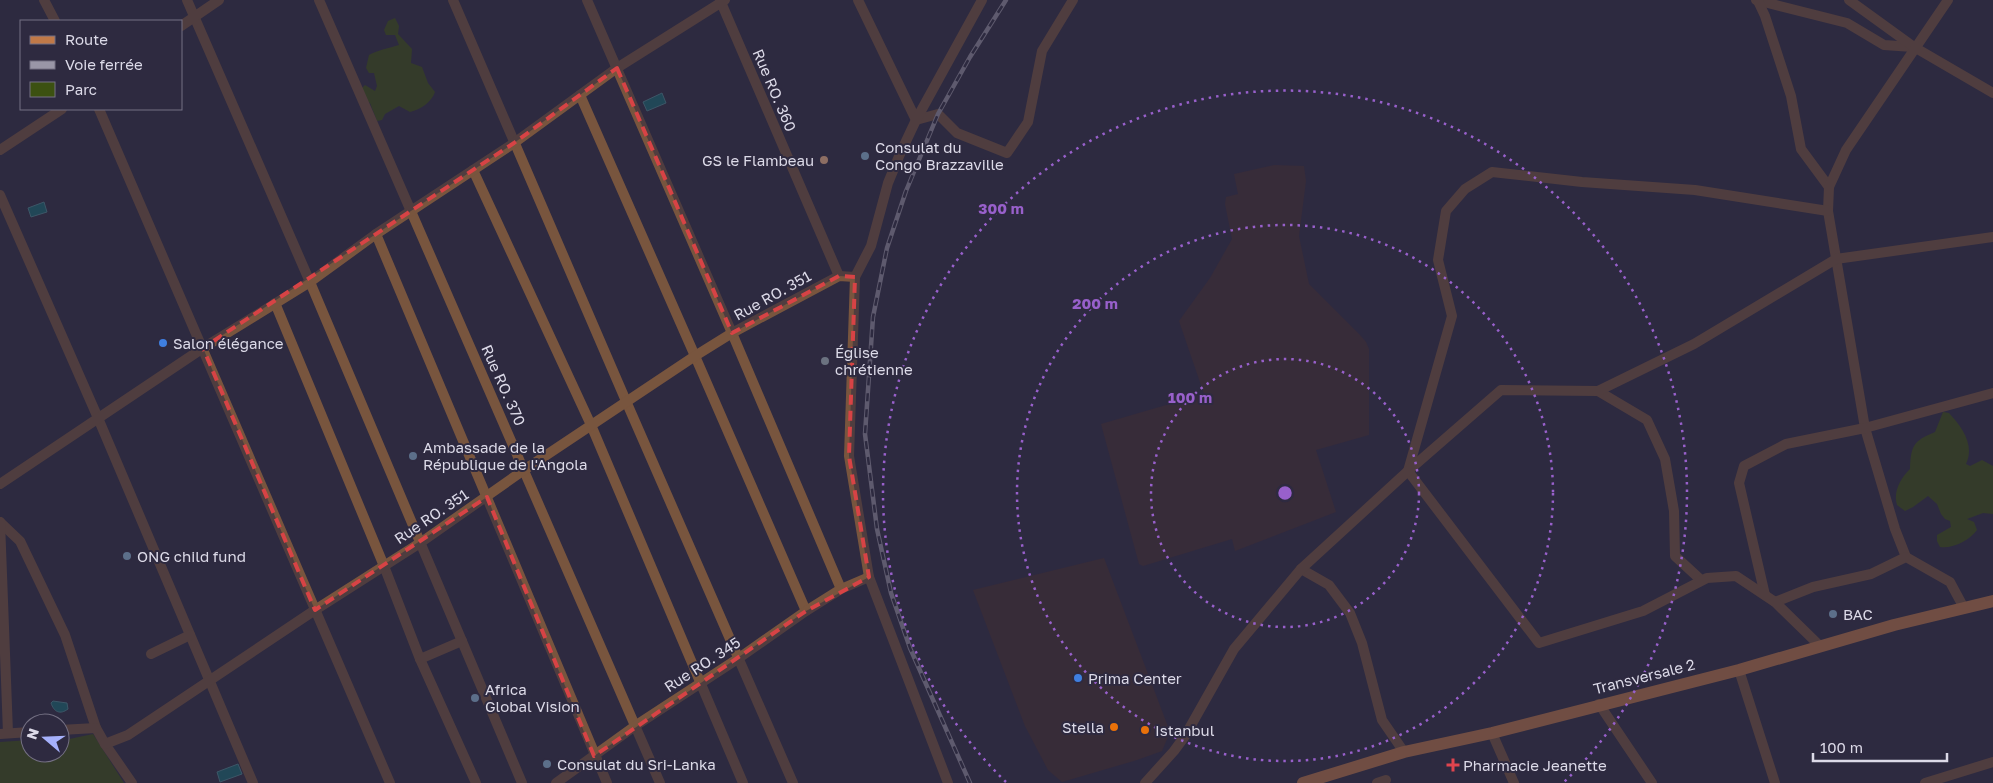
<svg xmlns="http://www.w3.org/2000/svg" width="1993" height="783" viewBox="0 0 1993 783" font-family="'Golos Text',sans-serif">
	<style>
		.commercial { fill: #442f2f }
		.industrial { fill: #432f32 }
		.green { fill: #3c5111 }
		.water { fill: #136b74; stroke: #4f8c97 }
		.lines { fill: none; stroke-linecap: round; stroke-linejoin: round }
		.minor { stroke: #78553e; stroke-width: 10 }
		.major { stroke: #c07948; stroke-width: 12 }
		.rail-casing { stroke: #9996a7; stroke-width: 4.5 }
		.rail { stroke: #2e2a40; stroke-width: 2.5; stroke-dasharray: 8; stroke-linecap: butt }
		.marked { fill: none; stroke: #d74345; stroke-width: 4; stroke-dasharray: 10 6; stroke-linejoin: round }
		.ring { fill: none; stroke: #9860cb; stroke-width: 2.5; stroke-dasharray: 2.5 5 }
		.service-dot { fill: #5c6f8a; stroke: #2e2a40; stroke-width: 2 }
		.education-dot { fill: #8d6e63; stroke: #2e2a40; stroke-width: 2 }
		.shop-dot { fill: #3f7fe0; stroke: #2e2a40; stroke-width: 2 }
		.worship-dot { fill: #6b7280; stroke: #2e2a40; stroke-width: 2 }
		.food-dot { fill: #e8710a; stroke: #2e2a40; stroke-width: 2 }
		.health-dot { fill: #e0444e; stroke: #2e2a40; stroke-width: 2 }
		.labels { text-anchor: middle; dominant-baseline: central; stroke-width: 4; stroke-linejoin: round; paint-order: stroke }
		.street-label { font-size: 15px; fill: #dcdae8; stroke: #2e2a40 }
		.poi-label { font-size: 15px; fill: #dcdae8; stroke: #2e2a40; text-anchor: start }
		.centre { fill: #9860cb; stroke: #2e2a40; stroke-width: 2.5 }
		.ring-label { font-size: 15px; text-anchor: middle; font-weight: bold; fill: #9860cb; stroke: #2e2a40; stroke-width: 4; stroke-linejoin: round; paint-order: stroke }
	</style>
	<rect width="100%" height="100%" fill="#2e2a40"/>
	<!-- commercial -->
	<path class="commercial" d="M 1104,558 L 1170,732 L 1162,751 L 1137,760 L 1062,782 L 1048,770 L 1025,726 L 973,590 Z"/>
	<!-- industrial -->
	<path class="industrial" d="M 1274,165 L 1304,166 L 1306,181 L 1299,236 L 1309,284 L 1360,335 L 1366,342 L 1369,349 L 1369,435 L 1316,450 L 1336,512 L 1235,551 L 1232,539 L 1143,566 L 1139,564 L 1101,424 L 1204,394 L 1179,321 L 1210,278 L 1232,239 L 1225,204 L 1226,197 L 1238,194 L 1234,174 Z"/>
	<!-- green -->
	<g class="green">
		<path d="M 395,18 L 399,26 L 398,34 L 412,49 L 411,63 L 422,67 L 428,83 L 435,92 C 431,103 421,109 410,112 L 399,106 L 385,114 L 382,120 L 377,121 L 370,103 L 366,101 L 361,89 L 365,85 L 375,91 L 377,86 L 374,73 L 369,73 L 366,68 L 369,55 C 378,50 389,48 399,45 L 395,35 L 386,35 L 384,30 L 388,21 Z"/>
		<path d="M 1943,412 L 1949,413 C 1962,427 1975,445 1966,464 L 1970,466 L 1982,460 L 1993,466 L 1993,514 L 1983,513 L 1967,519 L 1974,522 L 1977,530 C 1970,540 1953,549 1940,547 L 1937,541 L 1937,535 L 1951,527 L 1950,521 L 1945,519 L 1941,514 L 1937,504 L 1928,496 L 1913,507 L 1905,511 L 1897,505 C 1893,492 1900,479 1910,469 C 1911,446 1913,441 1935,432 Z"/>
		<path d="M 93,734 L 124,783 L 0,783 L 0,742 L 30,740 L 30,753 L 60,753 L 60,741 Z"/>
	</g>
	<!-- water -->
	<g class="water">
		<path d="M 662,93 L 666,103 L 647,111 L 643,102 Z"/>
		<path d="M 44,202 L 47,212 L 31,217 L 28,208 Z"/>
		<path d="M 53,701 L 67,703 L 68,709 C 60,715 54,712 51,703 Z"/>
		<path d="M 238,764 L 242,774 L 220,782 L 217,772 Z"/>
	</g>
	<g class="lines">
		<!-- minor -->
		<g class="minor">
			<path d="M 44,0 L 55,21"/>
			<path d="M 187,0 L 310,282 L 522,783"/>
			<path d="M 319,0 L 660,783"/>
			<path d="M 453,0 L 626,401 L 793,783"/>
			<path d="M 587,0 L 732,333 L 841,589"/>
			<path d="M 720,0 L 839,276"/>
			<path d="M 858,0 L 916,120 L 938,114 L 957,133 L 1007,153 L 1028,122 L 1042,51 L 1073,0"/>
			<path d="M 1756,0 L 1847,23 L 1884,45 L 1913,47"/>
			<path d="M 1849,0 L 1914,47 L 1993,93"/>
			<path d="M 1758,1 L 1765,16 L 1791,96 L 1801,149 L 1829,187"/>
			<path d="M 181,26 L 219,0"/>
			<path d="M 580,95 L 695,356 L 806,611"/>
			<path d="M 99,109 L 390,783"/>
			<path d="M 0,150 L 62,109"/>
			<path d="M 473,170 L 591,425 L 743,783"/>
			<path d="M 0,195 L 98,418 L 253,783"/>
			<path d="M 376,234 L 607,783"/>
			<path d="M 275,303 L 384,566 L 420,659 L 476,783"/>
			<path d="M 1598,391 L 1647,420 L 1665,459 L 1674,511 L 1675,556 L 1701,580"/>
			<path d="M 0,484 L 203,348 L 310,282 L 376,234 L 514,143 L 617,68 L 725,0"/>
			<path d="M 0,522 L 20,541 L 65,635 L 96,728 L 105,744 L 132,783"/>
			<path d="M 0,522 L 8,733"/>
			<path d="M 1906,557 L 1895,529 L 1865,428 L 1828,211 L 1829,187 L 1846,150 L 1948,0"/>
			<path d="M 1301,569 L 1329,585 L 1350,613 L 1362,643 L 1382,720 L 1404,752"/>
			<path d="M 1765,595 L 1739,483 L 1744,466 L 1786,444 L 1865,428 L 1993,393"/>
			<path d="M 1775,602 L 1813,587 L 1871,574 L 1906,557 L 1950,582 L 1964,608"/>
			<path d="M 1820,646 L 1775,602 L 1736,576 L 1707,578 L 1643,611 L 1539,643 L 1408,471 L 1452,316 L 1438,260 L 1446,211 L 1465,189 L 1492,172 L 1582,182 L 1695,190 L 1828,211"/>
			<path d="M 151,654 L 190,635"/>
			<path d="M 420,659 L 462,641"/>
			<path d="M 1739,670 L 1775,783"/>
			<path d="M 1599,704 L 1652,783"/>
			<path d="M 60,730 L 96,728"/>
			<path d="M 1492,733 L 1514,783"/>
			<path d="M 0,734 L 30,732"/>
			<path d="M 105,744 L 128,735 L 315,610 L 420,543 L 524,470 L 695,356 L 732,333 L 839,276 L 855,277"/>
			<path d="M 556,783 L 635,726 L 739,658 L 806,611 L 841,589 L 869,577"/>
			<path d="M 948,783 L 869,577 L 849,456 L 855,277 L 871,246 L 888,183 L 900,154 L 916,120 L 982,0"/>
			<path d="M 1145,783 L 1174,751 L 1185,736 L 1234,649 L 1301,569 L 1408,471 L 1501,390 L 1598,391 L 1694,344 L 1836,259 L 1993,237"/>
			<path d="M 1377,783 L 1386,780"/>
			<path d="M 1925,783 L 1993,762"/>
		</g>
		<!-- major -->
		<path class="major" d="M 1303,783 L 1404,752 L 1492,733 L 1739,670 L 1894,625 L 1993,601"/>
		<!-- rail casing -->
		<g class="rail-casing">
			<path id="rail" d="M 970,783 L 910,648 L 891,593 L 877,529 L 865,434 L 873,317 L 887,248 L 906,191 L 938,114 L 970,57 L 1006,0"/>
		</g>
		<!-- rail -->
		<use href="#rail" class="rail"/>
	</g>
	<!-- marked area -->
	<path d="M0 0H1993V783H0ZM 617,68 L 732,333 L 839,276 L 855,277 L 849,456 L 869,577 L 806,611 L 594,756 L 487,497 L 315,610 L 203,348 L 514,143 Z" fill="#2e2a40" fill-opacity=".55" fill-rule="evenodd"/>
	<path class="marked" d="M 617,68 L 732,333 L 839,276 L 855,277 L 849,456 L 869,577 L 806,611 L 594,756 L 487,497 L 315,610 L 203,348 L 514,143 Z"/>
	<!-- distance rings -->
	<g class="ring">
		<circle cx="1285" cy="493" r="134"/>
		<circle cx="1285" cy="493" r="268"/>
		<path d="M1006 782A402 402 0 1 1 1564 782"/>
	</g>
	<!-- markers -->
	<g class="service-dot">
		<circle cx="865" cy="156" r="5"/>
		<circle cx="413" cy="456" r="5"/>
		<circle cx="127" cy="556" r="5"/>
		<circle cx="1833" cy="614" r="5"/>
		<circle cx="475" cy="698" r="5"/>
		<circle cx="547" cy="764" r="5"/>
	</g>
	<circle class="education-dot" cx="824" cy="160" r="5"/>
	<g class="shop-dot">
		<circle cx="163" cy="343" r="5"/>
		<circle cx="1078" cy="678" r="5"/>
	</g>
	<circle class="worship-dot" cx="825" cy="361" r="5"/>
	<g class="food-dot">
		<circle cx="1114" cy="727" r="5"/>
		<circle cx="1145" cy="730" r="5"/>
	</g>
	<path class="health-dot" d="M1450.5 757.5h5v5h5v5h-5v5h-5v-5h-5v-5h5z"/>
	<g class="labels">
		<!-- street labels -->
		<g class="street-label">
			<text transform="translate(775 90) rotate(67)">Rue RO. 360</text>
			<text transform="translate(772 295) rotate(-29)">Rue RO. 351</text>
			<text transform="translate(504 385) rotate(66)">Rue RO. 370</text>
			<text transform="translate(431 516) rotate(-34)">Rue RO. 351</text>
			<text transform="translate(702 664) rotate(-33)">Rue RO. 345</text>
			<text transform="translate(1644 676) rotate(-14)">Transversale 2</text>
		</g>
		<!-- poi labels -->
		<g class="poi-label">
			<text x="875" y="147">Consulat du<tspan x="875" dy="17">Congo Brazzaville</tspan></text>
			<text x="814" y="160" text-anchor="end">GS le Flambeau</text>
			<text x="173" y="343">Salon élégance</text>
			<text x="835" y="352">Église<tspan x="835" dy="17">chrétienne</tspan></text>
			<text x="423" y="447">Ambassade de la<tspan x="423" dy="17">République de l'Angola</tspan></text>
			<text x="137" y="556">ONG child fund</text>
			<text x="1843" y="614">BAC</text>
			<text x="1088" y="678">Prima Center</text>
			<text x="485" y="689">Africa<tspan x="485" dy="17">Global Vision</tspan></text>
			<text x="1104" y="727" text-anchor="end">Stella</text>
			<text x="1155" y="730">Istanbul</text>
			<text x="557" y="764">Consulat du Sri-Lanka</text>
			<text x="1463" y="765">Pharmacie Jeanette</text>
		</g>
	</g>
	<circle cx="1285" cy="493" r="8" class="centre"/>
	<g class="ring-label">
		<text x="1001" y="214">300 m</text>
		<text x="1095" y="309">200 m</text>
		<text x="1190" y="403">100 m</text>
	</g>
	<!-- legend -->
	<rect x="20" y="20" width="162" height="90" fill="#2e2a40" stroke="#747083"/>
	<rect x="30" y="36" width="25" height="8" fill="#c07948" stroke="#747083"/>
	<text x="65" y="45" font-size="15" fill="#dcdae8">Route</text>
	<rect x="30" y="61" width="25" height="8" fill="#9996a7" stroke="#747083"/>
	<text x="65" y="70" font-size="15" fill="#dcdae8">Voie ferrée</text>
	<rect x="30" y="82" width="25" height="15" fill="#3c5111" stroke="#747083"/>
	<text x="65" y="95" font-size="15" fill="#dcdae8">Parc</text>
	<!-- north arrow -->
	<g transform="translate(45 738) rotate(289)"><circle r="24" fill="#2e2a40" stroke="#747083"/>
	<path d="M0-4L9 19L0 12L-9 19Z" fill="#a6b1fc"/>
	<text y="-8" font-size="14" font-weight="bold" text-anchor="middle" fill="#dcdae8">N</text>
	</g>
	<!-- scale -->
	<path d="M1813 753v8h134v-8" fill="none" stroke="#dcdae8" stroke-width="2.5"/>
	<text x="1820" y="753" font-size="15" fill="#dcdae8" stroke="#2e2a40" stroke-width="4" paint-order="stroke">100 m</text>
</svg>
